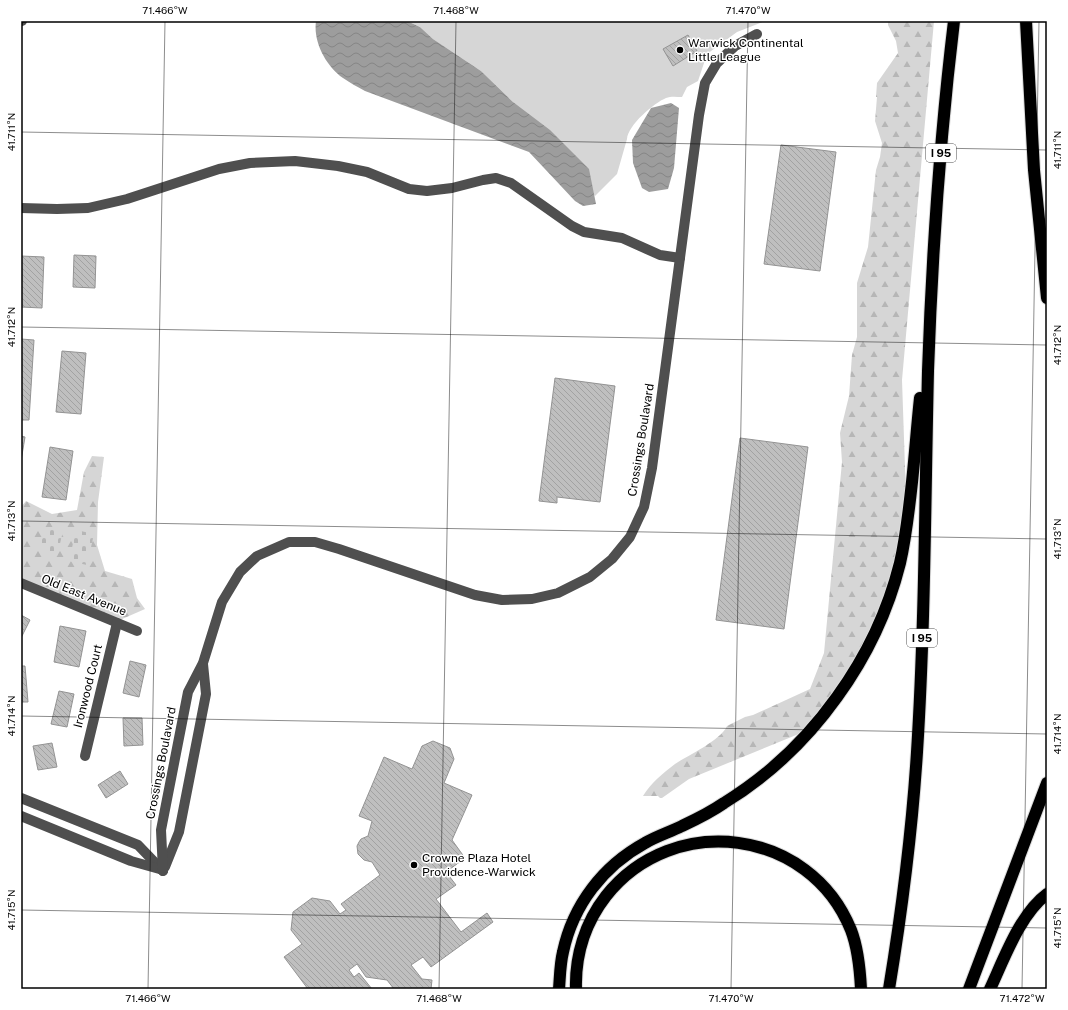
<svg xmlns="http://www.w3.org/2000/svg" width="1068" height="1010" viewBox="0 0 1068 1010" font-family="'Public Sans',sans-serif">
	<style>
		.green { fill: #d6d6d6 }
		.forest { fill: url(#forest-firs) }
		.cemetery { fill: url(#cemetery-stones) }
		.water { fill: url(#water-waves) }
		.building { fill: url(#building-back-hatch); stroke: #939393 }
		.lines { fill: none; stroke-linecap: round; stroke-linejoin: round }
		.highway-casing { stroke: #dbdbdb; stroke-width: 14 }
		.minor { stroke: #4f4f4f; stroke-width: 10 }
		.highway { stroke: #000; stroke-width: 12 }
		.ticks { fill: none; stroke: #000; stroke-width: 1; stroke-opacity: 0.45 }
		.poi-dot { fill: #000; stroke: #fff; stroke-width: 1.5 }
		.labels { text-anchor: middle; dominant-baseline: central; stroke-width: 3; stroke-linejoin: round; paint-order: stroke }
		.shield { fill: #fff; stroke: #4c4c4c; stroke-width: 1 }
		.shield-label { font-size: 11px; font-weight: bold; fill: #000 }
		.poi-label { font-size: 12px; fill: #000; stroke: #fff; text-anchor: start }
		.street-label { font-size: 12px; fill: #000; stroke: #fff }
		.neatline { fill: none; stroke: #000; stroke-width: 1.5 }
		.ticks-label { font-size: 10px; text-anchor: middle; fill: #000 }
	</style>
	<defs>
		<pattern id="forest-firs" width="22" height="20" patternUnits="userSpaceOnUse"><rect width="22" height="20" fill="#d6d6d6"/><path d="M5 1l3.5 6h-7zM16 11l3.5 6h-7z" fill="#b6b6b6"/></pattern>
		<pattern id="cemetery-stones" width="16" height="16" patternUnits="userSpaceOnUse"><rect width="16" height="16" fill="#d6d6d6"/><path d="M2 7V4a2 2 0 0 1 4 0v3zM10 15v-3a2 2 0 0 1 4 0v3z" fill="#b6b6b6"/></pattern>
		<pattern id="water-waves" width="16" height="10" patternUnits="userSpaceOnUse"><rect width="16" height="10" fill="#9d9d9d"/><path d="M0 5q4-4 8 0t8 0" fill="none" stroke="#858585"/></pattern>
		<pattern id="building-back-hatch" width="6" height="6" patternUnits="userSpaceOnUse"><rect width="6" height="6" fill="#bfbfbf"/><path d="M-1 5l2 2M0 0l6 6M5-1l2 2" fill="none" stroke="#a2a2a2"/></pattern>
	</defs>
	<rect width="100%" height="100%" fill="#fff"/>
	<!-- green -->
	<path class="green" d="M 407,21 L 765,21 L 737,32 L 707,54 L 698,81 L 687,87 L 682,97 C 677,97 671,96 666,98 C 654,103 628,125 627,139 L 617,174 L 595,196 L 513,102 L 481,71 L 433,39 L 420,27 Z"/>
	<!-- forest -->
	<g class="forest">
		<path d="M 888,21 L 934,21 L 902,380 L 906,497 L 902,543 L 881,610 L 852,669 L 806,731 L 689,779 L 662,798 L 660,798 L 658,796 L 643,796 C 651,783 663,773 675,764 C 689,755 721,740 727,726 L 745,717 L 753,715 L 810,689 L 824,653 L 842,462 L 840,433 L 849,396 L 852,355 L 857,337 L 857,283 L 868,247 L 876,170 L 880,157 L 882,143 L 875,121 L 877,97 L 876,97 L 877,83 L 898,53 L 896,41 L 888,25 Z"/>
		<path d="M 92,456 L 104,457 L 98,502 L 97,545 L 105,571 L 132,579 L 137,598 L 145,609 L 113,623 L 21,584 L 21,507 L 26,501 L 52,514 L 77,510 L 84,472 Z"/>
	</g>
	<!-- cemetery -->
	<g class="cemetery">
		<path d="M 45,527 L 63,531 L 57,556 L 39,552 Z"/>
		<path d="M 76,530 L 94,534 L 87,565 L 69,561 Z"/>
	</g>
	<!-- water -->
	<g class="water">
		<path d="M 316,21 L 407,21 L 420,27 L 433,39 L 481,71 L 513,102 L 550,130 L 589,169 L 596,204 L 583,206 L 575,201 L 529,152 L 365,91 C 358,87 350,83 343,78 C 326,66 313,42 316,21 Z"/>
		<path d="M 671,103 L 679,108 L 674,168 L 668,189 L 649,192 L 642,188 L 633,163 L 632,140 L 651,108 Z"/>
	</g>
	<!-- building -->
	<g class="building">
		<path d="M 688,35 L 697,51 L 673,66 L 663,49 Z"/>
		<path d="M 781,145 L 836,152 L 820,271 L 764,264 Z"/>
		<path d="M 74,255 L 96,256 L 95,288 L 73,287 Z"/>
		<path d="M 21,256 L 44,257 L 42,308 L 21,307 Z"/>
		<path d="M 21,339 L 34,340 L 29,420 L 21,420 Z"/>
		<path d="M 62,351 L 86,353 L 81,414 L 56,412 Z"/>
		<path d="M 555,378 L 615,386 L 600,502 L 557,497 L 557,503 L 539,501 Z"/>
		<path d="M 21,436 L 25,437 L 21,461 Z"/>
		<path d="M 740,438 L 808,447 L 784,629 L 716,620 Z"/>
		<path d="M 50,447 L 73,451 L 66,500 L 42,497 Z"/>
		<path d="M 21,615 L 30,620 L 21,638 Z"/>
		<path d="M 60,626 L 86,631 L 79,667 L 54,662 Z"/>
		<path d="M 130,661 L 146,665 L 139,697 L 123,693 Z"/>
		<path d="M 21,666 L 25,666 L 28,702 L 21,702 Z"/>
		<path d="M 59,691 L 74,694 L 67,727 L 51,724 Z"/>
		<path d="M 123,718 L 142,718 L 143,745 L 124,746 Z"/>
		<path d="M 433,741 L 450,748 L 454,759 L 444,783 L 472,795 L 452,840 L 465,858 L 446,872 L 456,885 L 436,899 L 461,932 L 487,913 L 493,922 L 431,967 L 423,957 L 411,965 L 422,979 L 432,980 L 431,989 L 421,988 L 419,989 L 394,989 L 387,980 L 366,977 L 357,964 L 349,970 L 354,977 L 359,973 L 372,989 L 308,989 L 284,957 L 302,944 L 291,930 L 293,912 L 312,898 L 330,901 L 340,914 L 346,910 L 341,904 L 380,875 L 372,862 L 364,860 L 358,854 L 357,846 L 359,842 L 361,839 L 368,836 L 372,821 L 359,816 L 384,757 L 412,769 L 422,746 Z"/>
		<path d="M 52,743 L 57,767 L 38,770 L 33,746 Z"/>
		<path d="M 120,771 L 128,784 L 106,798 L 98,785 Z"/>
	</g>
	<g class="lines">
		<!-- highway casing -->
		<g class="highway-casing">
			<g id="highway">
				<path d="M 1026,21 L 1034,170 L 1047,298"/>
				<path d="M 559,989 C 560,977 560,964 563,952 C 573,905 603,866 645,843 C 657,836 670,832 682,826 C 697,819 711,812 724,803 C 768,776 807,739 837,697 C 866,657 888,611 900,563 C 906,537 909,510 912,482 C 915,454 917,426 920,398"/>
				<path d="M 576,989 C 575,956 585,923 606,896 C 673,811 810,828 851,930 C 858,948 860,969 861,989"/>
				<path d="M 889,989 C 902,910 912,831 917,752 C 925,625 925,498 928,371 C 932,255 940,137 954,21"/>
				<path d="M 969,989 L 1047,783"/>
				<path d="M 990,989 C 1004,959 1020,914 1047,894"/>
			</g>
		</g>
		<!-- minor -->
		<g class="minor">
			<path d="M 21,21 L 22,21"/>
			<path d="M 21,208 L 57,209 L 88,208 L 127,199 L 219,169 L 250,163 L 295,161 L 338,166 L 367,172 L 409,189 L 427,191 L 452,188 L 483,180 L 496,178 L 511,183 L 572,226 L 584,232 L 622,238 L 660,255 L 680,258"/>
			<path d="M 21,583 L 137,631"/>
			<path d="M 85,756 L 117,623"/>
			<path d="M 21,798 L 138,845 L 163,871"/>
			<path d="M 21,816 L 131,861 L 163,870"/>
			<path d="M 165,867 L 179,832 L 206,694 L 203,664"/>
			<path d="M 163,871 L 161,830 L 188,692 L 203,663 L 222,602 L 240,572 L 257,556 L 289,542 L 315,542 L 339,549 L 475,595 L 502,600 L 532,599 L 558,593 L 590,577 L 612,559 L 630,537 L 644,507 L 652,468 L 699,115 L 705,83 L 717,63 L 735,46 L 757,34"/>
		</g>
		<!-- highway -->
		<use href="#highway" class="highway"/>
	</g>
	<!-- ticks -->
	<path class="ticks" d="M 21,132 L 1047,150M 21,327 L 1047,345M 21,521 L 1047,539M 21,716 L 1047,734M 21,910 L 1047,928M 148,989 L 165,21M 439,989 L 456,21M 731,989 L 748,21M 1022,989 L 1039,21"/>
	<!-- markers -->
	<g class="poi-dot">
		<circle cx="680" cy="50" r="4"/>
		<circle cx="414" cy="865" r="4"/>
	</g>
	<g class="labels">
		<!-- shield labels -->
		<g class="shield">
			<rect x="926" y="144" width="30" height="18" rx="3"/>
			<rect x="907" y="629" width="30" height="18" rx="3"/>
		</g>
		<g class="shield-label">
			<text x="941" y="153">I 95</text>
			<text x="922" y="638">I 95</text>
		</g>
		<!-- poi labels -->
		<g class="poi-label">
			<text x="688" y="43">Warwick Continental<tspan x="688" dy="14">Little League</tspan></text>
			<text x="422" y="858">Crowne Plaza Hotel<tspan x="422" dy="14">Providence-Warwick</tspan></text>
		</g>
		<!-- street labels -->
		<g class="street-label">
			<text transform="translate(641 440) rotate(-81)">Crossings Boulavard</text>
			<text transform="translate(84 595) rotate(22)">Old East Avenue</text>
			<text transform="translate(88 686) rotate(-76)">Ironwood Court</text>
			<text transform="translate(161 763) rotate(-79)">Crossings Boulavard</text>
		</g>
	</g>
	<!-- border -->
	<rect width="1068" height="1010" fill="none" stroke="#ffffff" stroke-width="44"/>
	<rect x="22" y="22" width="1024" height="966" class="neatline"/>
	<g class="ticks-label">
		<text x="165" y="14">71.466°W</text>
		<text x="456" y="14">71.468°W</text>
		<text x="748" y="14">71.470°W</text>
		<text transform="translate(11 132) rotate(-90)" y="4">41.711°N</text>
		<text transform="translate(1057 150) rotate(-90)" y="4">41.711°N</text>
		<text transform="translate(11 327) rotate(-90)" y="4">41.712°N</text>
		<text transform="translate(1057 345) rotate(-90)" y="4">41.712°N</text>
		<text transform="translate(11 521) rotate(-90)" y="4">41.713°N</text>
		<text transform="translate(1057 539) rotate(-90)" y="4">41.713°N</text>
		<text transform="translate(11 716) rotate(-90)" y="4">41.714°N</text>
		<text transform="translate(1057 734) rotate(-90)" y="4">41.714°N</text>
		<text transform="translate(11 910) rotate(-90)" y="4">41.715°N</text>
		<text transform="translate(1057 928) rotate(-90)" y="4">41.715°N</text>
		<text x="148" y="1002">71.466°W</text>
		<text x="439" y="1002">71.468°W</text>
		<text x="731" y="1002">71.470°W</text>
		<text x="1022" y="1002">71.472°W</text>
	</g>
</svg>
